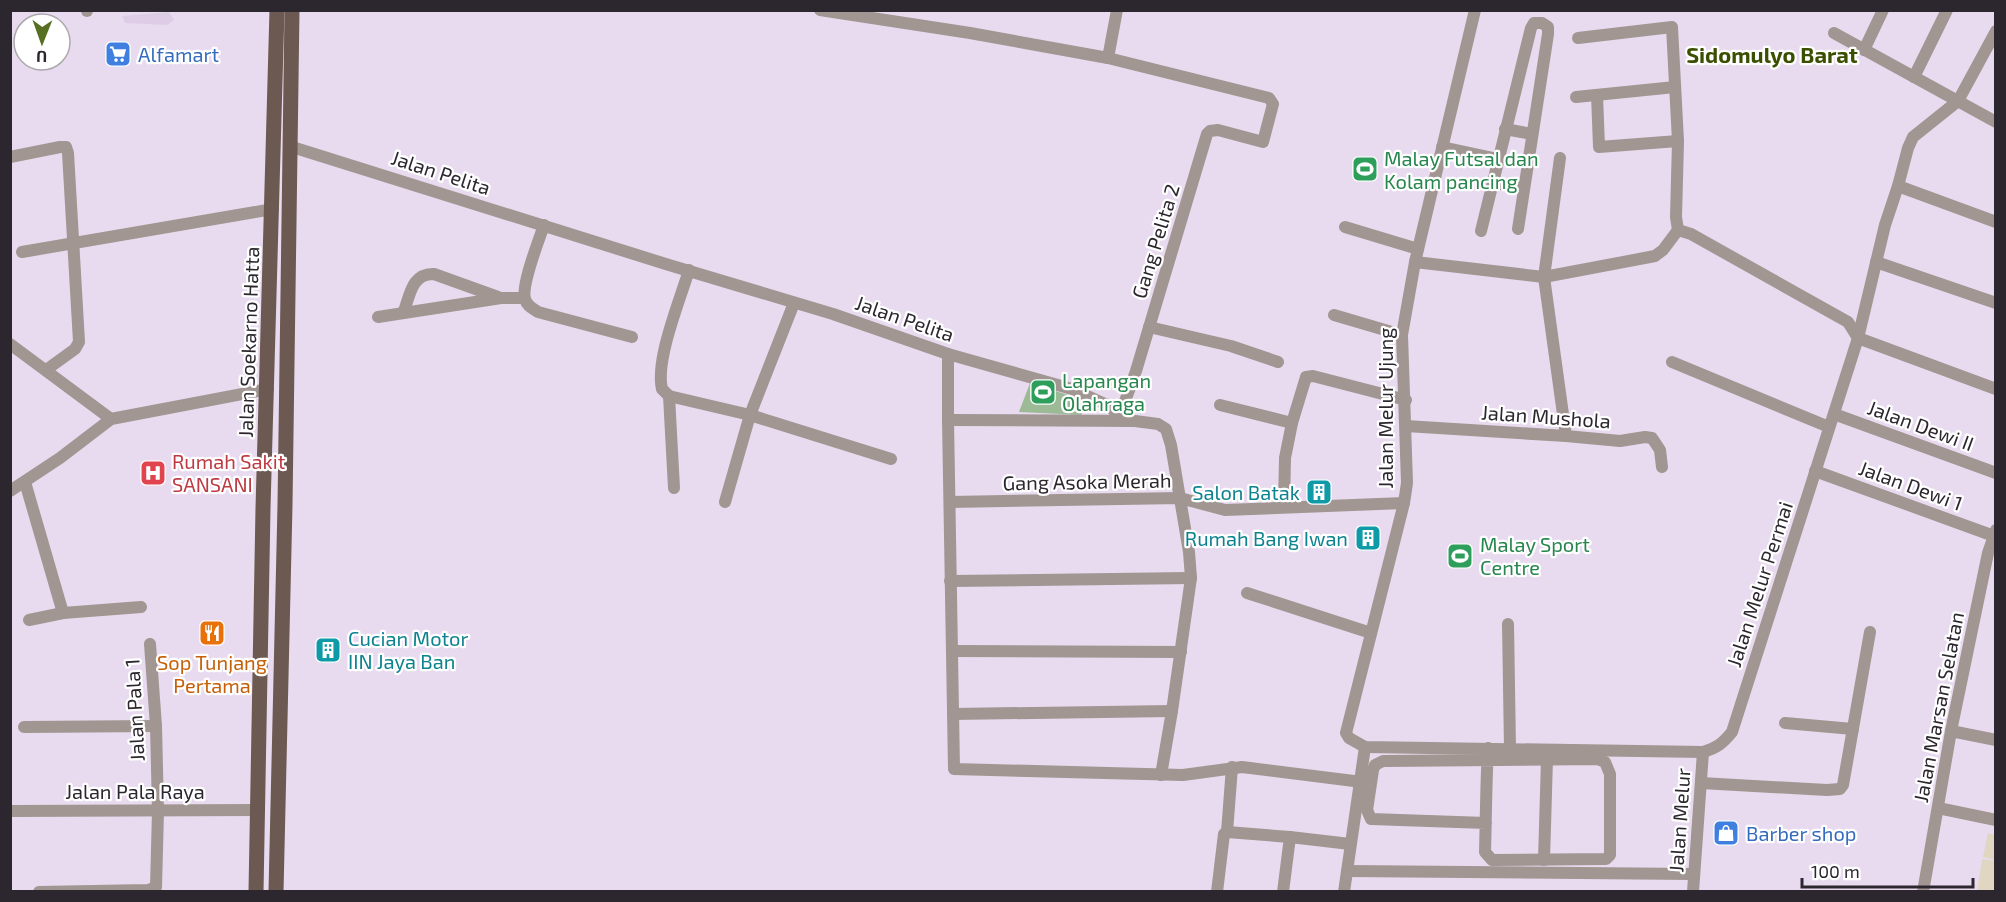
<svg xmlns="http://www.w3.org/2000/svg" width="2006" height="902" viewBox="0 0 2006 902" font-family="'Exo 2',sans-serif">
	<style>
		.built { fill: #decce7 }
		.education { fill: #e0d6c1 }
		.grass { fill: #9cba96 }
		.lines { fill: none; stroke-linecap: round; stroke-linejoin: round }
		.street { stroke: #a19692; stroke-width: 12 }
		.primary { stroke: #6b5952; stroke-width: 15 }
		.labels { text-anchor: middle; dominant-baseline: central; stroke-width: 4.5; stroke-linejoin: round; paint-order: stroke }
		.shop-label { font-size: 20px; fill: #366cbe; stroke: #fff; text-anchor: start }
		.leisure-label { font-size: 20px; fill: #27864d; stroke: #fff; text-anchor: start }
		.street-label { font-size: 20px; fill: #2c272e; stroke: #fff }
		.health-label { font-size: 20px; fill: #be3a42; stroke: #fff; text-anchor: start }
		.culture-label { font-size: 20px; fill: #0d838f; stroke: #fff; text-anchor: end }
		.food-label { font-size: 20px; fill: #c56008; stroke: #fff }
		.quarter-label { font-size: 22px; font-weight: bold; fill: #3a4f00; stroke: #fff }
	</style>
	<rect width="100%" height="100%" fill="#e8dbef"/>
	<!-- built -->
	<path class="built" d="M 169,12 L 174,20 L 167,25 L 125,23 L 122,16 Z"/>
	<!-- education -->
	<g class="education">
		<path d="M 1988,833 L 1995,835 L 1995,860 L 1983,857 Z"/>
		<path d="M 1982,859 L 1995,861 L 1995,891 L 1977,891 Z"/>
	</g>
	<!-- grass -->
	<path class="grass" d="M 1030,383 L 1087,401 L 1081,415 L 1019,412 Z"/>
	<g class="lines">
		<!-- street -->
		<g class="street">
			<path d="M 87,10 L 87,11"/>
			<path d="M 820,10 L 970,33 L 1108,58 L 1269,98 L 1273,104 L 1263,142 L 1218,130 L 1210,131 L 1207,134 L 1136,371 L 1124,404 L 1119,415"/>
			<path d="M 1475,10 L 1415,262 L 1402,335 L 1407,483 L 1404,503 L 1346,733 L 1349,738 L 1365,747 L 1703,752 C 1717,748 1723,743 1732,732 L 1858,338 L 1885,225 L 1898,186 L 1908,148 L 1913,137 L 1958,101 L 1996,31"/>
			<path d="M 1834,33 L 1996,122"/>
			<path d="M 1578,38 L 1672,27 L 1678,141 L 1676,217 L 1678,230"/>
			<path d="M 1864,50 L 1883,10"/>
			<path d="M 1108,58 L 1117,10"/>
			<path d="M 1914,77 L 1947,10"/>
			<path d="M 1597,95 L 1599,147 L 1678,141"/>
			<path d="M 1576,97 L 1675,87"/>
			<path d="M 1505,129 L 1532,134"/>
			<path d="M 289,146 L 669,265 L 833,314 L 948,354 L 1072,389 L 1109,406 L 1119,415 L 1122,421"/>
			<path d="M 1442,147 L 1498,159"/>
			<path d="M 10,157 L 60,147 L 66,147 L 68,153 L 79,342 L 75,349 L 46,370"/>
			<path d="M 1560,158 L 1544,277 L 1566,436"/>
			<path d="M 1493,183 L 1524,187"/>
			<path d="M 1898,186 L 1996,222"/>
			<path d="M 544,225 C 539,240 521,285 525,299 C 527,306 532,308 538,312 L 632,337"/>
			<path d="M 1345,227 L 1418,249"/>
			<path d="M 1481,231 L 1531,28 L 1534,23 L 1542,23 L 1548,27 L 1548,34 L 1518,229"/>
			<path d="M 22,252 L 273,209"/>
			<path d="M 1415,262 L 1544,277 L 1655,256 L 1663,250 L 1678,230 L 1691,234 L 1839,317 L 1848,322 L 1858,338"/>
			<path d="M 1876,262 L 1996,303"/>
			<path d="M 404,311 C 410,295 412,273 434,274 L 498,297"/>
			<path d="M 1334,315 L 1402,335"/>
			<path d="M 378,317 L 501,298 L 524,298"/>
			<path d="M 1149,327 L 1231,346 L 1278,362"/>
			<path d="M 1858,338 L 1996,389"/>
			<path d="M 10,344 L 111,419"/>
			<path d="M 948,354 L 948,420 L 954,769 L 1183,775 L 1242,767 L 1362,782"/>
			<path d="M 1672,362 L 1829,427"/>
			<path d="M 669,396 L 750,415 L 891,459"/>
			<path d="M 1220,405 L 1292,423"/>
			<path d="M 1834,414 L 1996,473"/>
			<path d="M 948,420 L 1135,421 L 1158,424 L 1166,429 L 1171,445 L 1189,552 L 1191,578 L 1172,711 L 1161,775"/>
			<path d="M 1406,426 L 1566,436 L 1620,441 L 1645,437 L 1652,438 L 1660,450 L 1662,467"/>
			<path d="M 1815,471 L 1994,536"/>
			<path d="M 25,482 L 63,613 L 141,607"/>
			<path d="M 674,488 L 669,396 L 662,389 C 655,360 680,300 689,270"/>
			<path d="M 10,491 L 60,458 L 111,419 L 268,389"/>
			<path d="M 725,502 L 750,415 L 794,303"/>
			<path d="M 950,502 L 1180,498 L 1225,510 L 1404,503"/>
			<path d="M 1284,507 L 1285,458 L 1292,423 L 1306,377 L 1313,376 L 1406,400"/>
			<path d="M 950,581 L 1191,578"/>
			<path d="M 1247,593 L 1371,633"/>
			<path d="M 29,620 L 63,613"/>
			<path d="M 1508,624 L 1510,749"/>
			<path d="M 953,651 L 1181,652"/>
			<path d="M 953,714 L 1172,711"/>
			<path d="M 1785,723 L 1853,729"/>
			<path d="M 24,727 L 156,726"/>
			<path d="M 1951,731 L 1996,740"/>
			<path d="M 1701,783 L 1827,790 L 1840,789 L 1843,785 L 1870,632"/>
			<path d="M 1938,808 L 1996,820"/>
			<path d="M 10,811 L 259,810"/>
			<path d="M 1486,823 L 1371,819 L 1367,810 L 1373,770 L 1375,765 L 1383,761 L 1597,759 L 1605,762 L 1610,774 L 1610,855 L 1606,859 L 1492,860 L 1485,852 C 1486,818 1486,783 1488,748"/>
			<path d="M 1227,832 L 1232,767"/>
			<path d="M 1544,860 L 1547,759"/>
			<path d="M 1347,871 L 1693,874"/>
			<path d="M 39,892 L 148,890 L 156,887 L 158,811 L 156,726 L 150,644"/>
			<path d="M 1217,892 L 1224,834 L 1227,832 L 1290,837"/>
			<path d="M 1283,892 L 1290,837 L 1350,844"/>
			<path d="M 1344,892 L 1365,747"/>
			<path d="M 1693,892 L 1703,752"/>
			<path d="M 1923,892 L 1951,731 L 1988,553 L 1996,530"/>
		</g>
		<!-- primary -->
		<g class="primary">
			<path d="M 256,892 L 263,508 L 277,10"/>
			<path d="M 276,892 L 285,505 L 292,10"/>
		</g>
	</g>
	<!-- icons -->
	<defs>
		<g id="supermarket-square" transform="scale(1.35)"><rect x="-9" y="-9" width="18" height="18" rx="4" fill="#3f7fe0" stroke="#fff"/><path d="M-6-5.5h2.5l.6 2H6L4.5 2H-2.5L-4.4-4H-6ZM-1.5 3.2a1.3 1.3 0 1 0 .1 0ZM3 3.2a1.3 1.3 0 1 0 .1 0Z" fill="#fff"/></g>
		<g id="stadium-square" transform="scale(1.35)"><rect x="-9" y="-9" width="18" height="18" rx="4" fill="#2e9e5b" stroke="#fff"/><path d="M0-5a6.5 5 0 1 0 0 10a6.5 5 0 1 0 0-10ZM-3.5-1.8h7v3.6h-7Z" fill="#fff"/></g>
		<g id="hospital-square" transform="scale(1.35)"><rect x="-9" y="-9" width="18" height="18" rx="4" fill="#e0444e" stroke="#fff"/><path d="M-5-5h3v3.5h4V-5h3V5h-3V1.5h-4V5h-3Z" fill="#fff"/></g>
		<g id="building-square" transform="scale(1.35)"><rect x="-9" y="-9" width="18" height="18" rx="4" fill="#0f9aa8" stroke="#fff"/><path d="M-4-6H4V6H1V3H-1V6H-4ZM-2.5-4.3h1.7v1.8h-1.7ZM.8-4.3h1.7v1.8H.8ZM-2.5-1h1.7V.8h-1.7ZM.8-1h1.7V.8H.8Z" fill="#fff"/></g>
		<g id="restaurant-square" transform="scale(1.35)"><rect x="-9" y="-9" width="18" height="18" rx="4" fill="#e8710a" stroke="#fff"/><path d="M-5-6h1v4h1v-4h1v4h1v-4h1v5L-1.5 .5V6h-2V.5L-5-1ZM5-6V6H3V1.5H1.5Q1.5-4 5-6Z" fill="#fff"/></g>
		<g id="shop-square" transform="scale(1.35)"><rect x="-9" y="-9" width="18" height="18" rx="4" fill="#3f7fe0" stroke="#fff"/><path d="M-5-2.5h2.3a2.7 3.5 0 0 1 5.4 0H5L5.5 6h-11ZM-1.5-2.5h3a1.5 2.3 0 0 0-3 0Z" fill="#fff"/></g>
	</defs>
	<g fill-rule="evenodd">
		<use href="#supermarket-square" x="118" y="54"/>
		<use href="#stadium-square" x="1365" y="169"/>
		<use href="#stadium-square" x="1043" y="392"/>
		<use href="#hospital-square" x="153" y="473"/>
		<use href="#building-square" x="1319" y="492"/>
		<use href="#building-square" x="1368" y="538"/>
		<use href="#stadium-square" x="1460" y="556"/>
		<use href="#restaurant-square" x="212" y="633"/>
		<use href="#building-square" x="328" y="650"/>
		<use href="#shop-square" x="1726" y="833"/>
	</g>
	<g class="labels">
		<!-- shop labels -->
		<g class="shop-label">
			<text x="138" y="54">Alfamart</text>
			<text x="1746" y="833">Barber shop</text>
		</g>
		<!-- leisure labels -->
		<g class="leisure-label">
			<text x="1384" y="158">Malay Futsal dan<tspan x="1384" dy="23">Kolam pancing</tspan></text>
			<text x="1062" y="380">Lapangan<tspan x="1062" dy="23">Olahraga</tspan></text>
			<text x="1480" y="544">Malay Sport<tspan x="1480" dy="23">Centre</tspan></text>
		</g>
		<!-- street labels -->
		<g class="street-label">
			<text transform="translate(441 172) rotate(18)">Jalan Pelita</text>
			<text transform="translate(1155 241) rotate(-73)">Gang Pelita 2</text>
			<text transform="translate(905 318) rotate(19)">Jalan Pelita</text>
			<text transform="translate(248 342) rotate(-88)">Jalan Soekarno Hatta</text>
			<text transform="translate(1385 408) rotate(-90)">Jalan Melur Ujung</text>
			<text transform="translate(1546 416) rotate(4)">Jalan Mushola</text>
			<text transform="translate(1921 425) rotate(20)">Jalan Dewi II</text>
			<text transform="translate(1087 481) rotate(-1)">Gang Asoka Merah</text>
			<text transform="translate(1911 485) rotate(20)">Jalan Dewi 1</text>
			<text transform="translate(1759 584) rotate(-72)">Jalan Melur Permai</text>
			<text transform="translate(1938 707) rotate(-79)">Jalan Marsan Selatan</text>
			<text transform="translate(134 710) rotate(-93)">Jalan Pala 1</text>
			<text x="135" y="791">Jalan Pala Raya</text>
			<text transform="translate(1679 820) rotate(-86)">Jalan Melur</text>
		</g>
		<!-- health labels -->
		<g class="health-label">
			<text x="172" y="461">Rumah Sakit<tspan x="172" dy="23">SANSANI</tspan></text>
		</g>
		<!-- culture labels -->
		<g class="culture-label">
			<text x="1300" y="492">Salon Batak</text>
			<text x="1348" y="538">Rumah Bang Iwan</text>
			<text x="348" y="638" text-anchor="start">Cucian Motor<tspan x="348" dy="23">IIN Jaya Ban</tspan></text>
		</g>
		<!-- food labels -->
		<g class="food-label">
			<text x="212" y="662">Sop Tunjang<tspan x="212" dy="23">Pertama</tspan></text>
		</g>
		<!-- quarter labels -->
		<g class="quarter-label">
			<text x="1772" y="54">Sidomulyo Barat</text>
		</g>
	</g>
	<!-- border -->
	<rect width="2006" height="902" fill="none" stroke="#2c272e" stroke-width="24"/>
	<!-- north arrow -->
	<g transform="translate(42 42) rotate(181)"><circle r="28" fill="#ffffff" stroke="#aba9ab" stroke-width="1.5"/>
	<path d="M0-4.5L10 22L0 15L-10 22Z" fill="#566f21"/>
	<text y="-9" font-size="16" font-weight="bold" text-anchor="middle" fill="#2c272e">U</text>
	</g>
	<!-- scale -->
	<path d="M1802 878v9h171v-9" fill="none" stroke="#2c272e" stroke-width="3"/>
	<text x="1811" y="878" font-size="18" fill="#2c272e" stroke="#ffffff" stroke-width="4.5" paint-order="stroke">100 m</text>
</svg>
